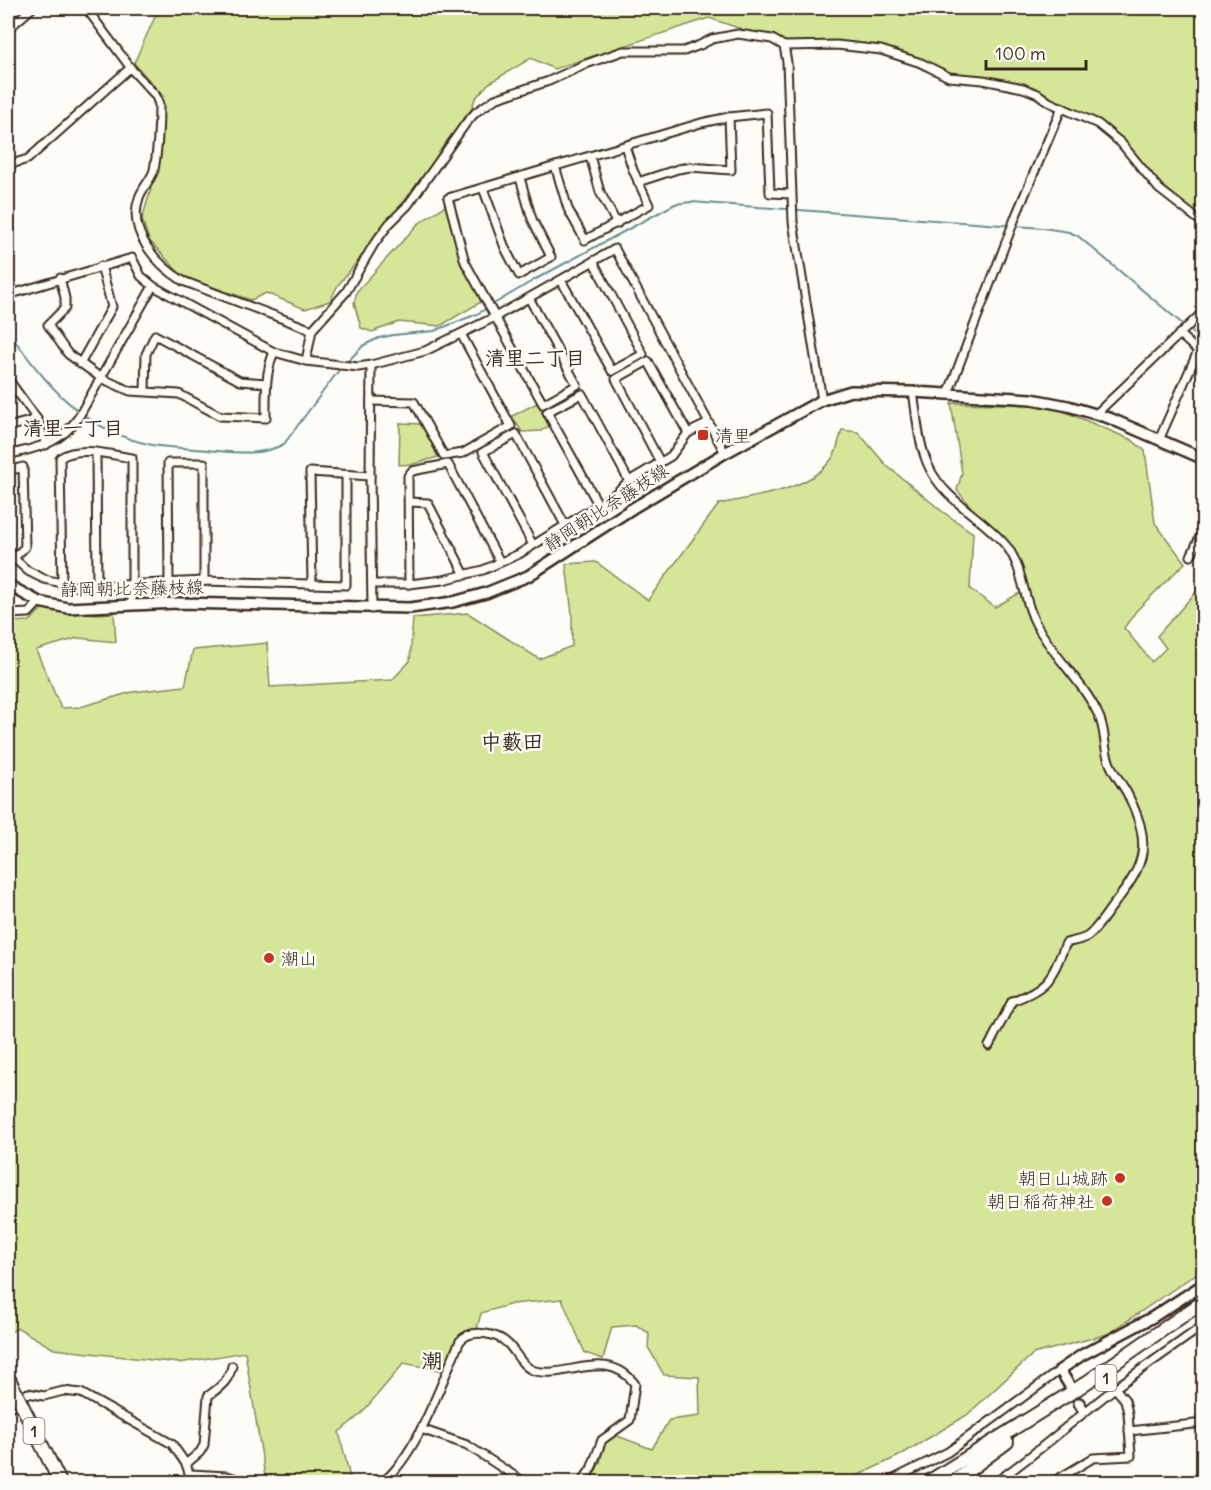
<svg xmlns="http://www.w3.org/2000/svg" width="1211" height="1490" viewBox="0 0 1211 1490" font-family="Delius,'Klee One',sans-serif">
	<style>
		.green { fill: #d5e699; stroke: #88885c; stroke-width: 1.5 }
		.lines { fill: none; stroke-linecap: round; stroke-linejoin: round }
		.stream { stroke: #668e93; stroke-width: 2 }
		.street-casing { stroke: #3b2a1e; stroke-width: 11 }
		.secondary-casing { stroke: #3b2a1e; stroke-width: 14 }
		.highway-casing { stroke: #3b2a1e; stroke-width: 16 }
		.street { stroke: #fdfcf7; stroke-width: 7 }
		.secondary { stroke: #fdfcf7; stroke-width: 9 }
		.highway { stroke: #fdfcf7; stroke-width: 12 }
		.highway-bridge-casing { stroke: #3b2a1e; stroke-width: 16; stroke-linecap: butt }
		.highway-bridge { stroke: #fdfcf7; stroke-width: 12 }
		.poi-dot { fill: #c8321e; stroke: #fdfcf7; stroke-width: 2 }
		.labels { text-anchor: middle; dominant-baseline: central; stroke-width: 5; stroke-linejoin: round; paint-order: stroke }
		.shield { fill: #fdfcf7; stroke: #75695f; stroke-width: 1.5 }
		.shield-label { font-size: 16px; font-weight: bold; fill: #3b2a1e }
		.poi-label { font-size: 18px; fill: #3b2a1e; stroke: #fdfcf7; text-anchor: start }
		.street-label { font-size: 18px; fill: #3b2a1e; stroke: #fdfcf7 }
		.neighbourhood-label { font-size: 20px; font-weight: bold; fill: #3b2a1e; stroke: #fdfcf7 }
		.quarter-label { font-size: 21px; font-weight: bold; fill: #3b2a1e; stroke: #fdfcf7 }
	</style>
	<rect width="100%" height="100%" fill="#fdfcf7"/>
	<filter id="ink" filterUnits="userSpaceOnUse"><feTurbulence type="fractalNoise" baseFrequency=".0167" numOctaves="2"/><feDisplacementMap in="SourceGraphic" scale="12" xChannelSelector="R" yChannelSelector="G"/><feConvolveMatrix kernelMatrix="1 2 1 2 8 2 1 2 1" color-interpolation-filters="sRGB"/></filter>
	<g filter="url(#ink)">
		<!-- green -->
		<g class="green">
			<path d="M 159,8 L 1203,8 L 1203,221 L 1160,183 L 1111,129 L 1031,88 L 947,73 L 857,44 L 788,42 L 753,33 L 709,18 L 554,69 L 531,58 L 488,84 L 475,99 L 471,110 L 445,144 L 408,200 L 338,285 L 330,301 L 305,309 L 266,293 L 251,300 L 183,277 L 149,240 L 142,219 L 151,189 L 163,116 L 163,96 L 134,63 Z"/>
			<path d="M 445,206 L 463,262 L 481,302 L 440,326 L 399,322 L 372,332 L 361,328 L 354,303 L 357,291 L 418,224 Z"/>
			<path d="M 537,403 L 549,426 L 541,431 L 522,432 L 512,416 Z"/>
			<path d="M 951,403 L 1049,405 L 1132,440 L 1145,451 L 1155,523 L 1185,563 L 1136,611 L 1124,628 L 1152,662 L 1166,648 L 1157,636 L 1203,584 L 1203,1269 L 1108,1334 L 1033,1354 L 967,1415 L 899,1456 L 844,1482 L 589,1482 L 600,1463 L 604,1443 L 615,1435 L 652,1449 L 669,1420 L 700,1416 L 699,1377 L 664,1375 L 648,1347 L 649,1333 L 636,1325 L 612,1327 L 603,1359 L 585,1353 L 562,1299 L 512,1304 L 481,1313 L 477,1329 L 465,1335 L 443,1371 L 404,1363 L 361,1414 L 339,1432 L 351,1482 L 266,1482 L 245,1352 L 179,1363 L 54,1349 L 18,1328 L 8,1333 L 8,622 L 30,621 L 42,609 L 97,614 L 114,613 L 116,642 L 78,638 L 36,650 L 61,708 L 80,707 L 132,692 L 185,686 L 193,650 L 267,643 L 270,687 L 392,680 L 410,661 L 413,618 L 468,613 L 539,659 L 572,646 L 572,614 L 566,564 L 596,562 L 648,600 L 719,504 C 756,496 811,491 833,457 C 838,449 839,438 842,430 L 858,432 L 886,465 L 943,512 L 973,533 L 970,589 L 995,607 L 1025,590 L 1017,563 L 957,490 L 962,473 Z"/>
			<path d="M 400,423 L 421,424 L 438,457 L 413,464 L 399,465 Z"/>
		</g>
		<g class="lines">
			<!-- stream -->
			<path class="stream" d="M 8,331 C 47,385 83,431 152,445 C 170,448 189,448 207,450 C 233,452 260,457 284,444 L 339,370 L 364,345 L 379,338 L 393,335 L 434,331 L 477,314 L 534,280 L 675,204 L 691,202 L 1043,228 L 1069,232 L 1078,236 L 1204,342"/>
			<!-- street casing -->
			<g class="street-casing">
				<g id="street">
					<path d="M 86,8 L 133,71 L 156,96 L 159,105 C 159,126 158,149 154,170 C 151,180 142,188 139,198 C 127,232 156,264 183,281 L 312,330"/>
					<path d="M 8,29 L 32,8"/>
					<path d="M 784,46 L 787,62 L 793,222 L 822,400"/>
					<path d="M 590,156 L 600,192 L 617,224"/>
					<path d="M 8,165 L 28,159 L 130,68"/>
					<path d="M 555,166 L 568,209 L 585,240 L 649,205 L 633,170 L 625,146"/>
					<path d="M 638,182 L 678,169 L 690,167 L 731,170 L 729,117"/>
					<path d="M 483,188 L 505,248 L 519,275 L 551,257 L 532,219 L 520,178"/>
					<path d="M 60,278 L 65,298 L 65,308 L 48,325 L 68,354 L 101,378 L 121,387 L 130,391 L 179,394 L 220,416 L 266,418 C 266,395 265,373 274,352"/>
					<path d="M 561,280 L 612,371 L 643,354 L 593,261"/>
					<path d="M 8,295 L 132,258 L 141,276 L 153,286 L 274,352 L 306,361 L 358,367 L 371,365 L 425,351 L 495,317 L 615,249 L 725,453"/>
					<path d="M 529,298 L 577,385 L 543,404 L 465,262 L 448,198 L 701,123 L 729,117 L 767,113 L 770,193 L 791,194"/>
					<path d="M 306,361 L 312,330 L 346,292 L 374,244 L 389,224 L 408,205 L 466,123 L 476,112 L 495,99 L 549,81 L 586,64 L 623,51 L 684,51 L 700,45 L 712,39 L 738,34 L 772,39 L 784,46 L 837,45 L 881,50 L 921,63 L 949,77 L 983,80 L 1023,88 L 1038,94 L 1049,102 L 1098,124 L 1121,143 L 1159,189 L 1204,224"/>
					<path d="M 80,364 L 112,307 L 101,266"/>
					<path d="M 371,365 L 370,476 L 372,609"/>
					<path d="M 8,379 L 37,419 L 46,445"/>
					<path d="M 145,391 L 146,354 L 155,335 L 240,381 L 266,383"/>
					<path d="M 913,392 C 917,417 918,444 929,467 C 945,502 985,518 1008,548 C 1024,571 1023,600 1036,624 C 1053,656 1083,682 1098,714 C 1107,731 1102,748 1111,766 C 1115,775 1122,784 1127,793 C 1152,842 1147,863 1114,904 C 1106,914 1098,928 1088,936 C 1082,940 1073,941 1066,943 C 1051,978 1050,987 1012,1001 L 989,1046"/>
					<path d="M 948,394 L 1017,213 L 1062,107"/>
					<path d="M 371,401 L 414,402 L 444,456 L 463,453 L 511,426 L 461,334"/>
					<path d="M 1096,414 L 1204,311"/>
					<path d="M 8,427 L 37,419"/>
					<path d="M 1159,440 L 1198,351 L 1179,334"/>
					<path d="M 96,453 L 97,586"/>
					<path d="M 8,455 C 38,447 59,445 78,418 L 153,286"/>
					<path d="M 660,462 L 616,379 L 648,361 L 688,433"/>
					<path d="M 8,471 L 23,467 L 25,547 L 13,559"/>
					<path d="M 409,502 L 428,503 L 465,575"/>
					<path d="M 598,504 L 547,412 L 582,394 L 629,481"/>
					<path d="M 533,545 L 483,452 L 516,434 L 565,525"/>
					<path d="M 8,553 L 28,571 L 44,579 L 79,587 L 204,581 L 346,585 L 346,475"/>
					<path d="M 1191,556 L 1204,528"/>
					<path d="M 169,582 L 168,463 L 204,463 L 204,581"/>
					<path d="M 62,584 L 60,458 C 79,445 111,455 132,458 L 132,605"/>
					<path d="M 312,584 L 310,472 L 370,476"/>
					<path d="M 372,584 L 409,584 L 443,580 L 483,570 L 519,554 L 611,497 L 629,481 L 671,456 L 688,433 L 709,423"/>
					<path d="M 409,584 L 408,476 L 412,471 L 448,464 L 500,562"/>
					<path d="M 8,614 L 29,613 L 39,602"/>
					<path d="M 1115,1388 L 1204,1325"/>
					<path d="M 8,1409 L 28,1393 L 44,1396 L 63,1391 L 81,1393 L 172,1444 L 186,1464 L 192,1482"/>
					<path d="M 421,1429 L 467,1445 L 524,1482"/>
					<path d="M 1129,1431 L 1204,1423"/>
					<path d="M 186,1464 L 200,1452 L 204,1445 L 208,1396 C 220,1387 229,1381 232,1366"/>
					<path d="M 191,1474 L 227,1476 L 247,1482"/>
					<path d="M 383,1482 C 418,1453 441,1383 460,1341 C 471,1328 498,1333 509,1345 C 517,1354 523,1368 535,1371 C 567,1379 607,1347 635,1384 L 630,1420 L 602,1440 L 591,1469 L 582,1482"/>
					<path d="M 888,1482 L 948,1452 L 1060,1370"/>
					<path d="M 996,1482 C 1037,1453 1075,1419 1115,1388 L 1125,1400 L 1128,1413 L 1131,1456 L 1093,1458 L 1053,1482"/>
				</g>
			</g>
			<!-- secondary casing -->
			<g class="secondary-casing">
				<g id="secondary">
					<path d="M 8,585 L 39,602 L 68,608 L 177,603 L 410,608 L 453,602 L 486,593 L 528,576 L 633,508 L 725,453 L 822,400 L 851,391 L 913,392 L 1032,399 L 1068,406 L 1109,418 L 1204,459"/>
					<path d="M 1071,1388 L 1060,1370 L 1082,1355 L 1153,1317 L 1204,1284"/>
					<path d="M 1079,1403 L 1084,1411"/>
				</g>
			</g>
			<!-- highway casing -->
			<g class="highway-casing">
				<g id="highway">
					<path d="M 928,1482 L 1077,1389 L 1204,1301"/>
					<path d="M 953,1482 L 1007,1442"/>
				</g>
			</g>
			<!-- street -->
			<use href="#street" class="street"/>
			<!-- secondary -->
			<use href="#secondary" class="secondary"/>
			<!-- highway -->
			<use href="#highway" class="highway"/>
			<!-- highway-bridge casing -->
			<g class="highway-bridge-casing">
				<path id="highway-bridge" d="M 9,1379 L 60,1482"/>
			</g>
			<!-- highway-bridge -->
			<use href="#highway-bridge" class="highway-bridge"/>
		</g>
	</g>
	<!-- markers -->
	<g class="poi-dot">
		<rect x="697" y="429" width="12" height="12" rx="3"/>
		<circle cx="269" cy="958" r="6"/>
		<circle cx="1120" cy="1178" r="6"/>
		<circle cx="1107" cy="1201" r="6"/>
	</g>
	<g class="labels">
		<!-- shield labels -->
		<g class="shield">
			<rect x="1095.5" y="1365" width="21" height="26" rx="4.5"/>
			<rect x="23.5" y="1418" width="21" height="26" rx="4.5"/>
		</g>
		<g class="shield-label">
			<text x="1106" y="1378">1</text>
			<text x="34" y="1431">1</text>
		</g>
		<!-- poi labels -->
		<g class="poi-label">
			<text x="715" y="435">清里</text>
			<text x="281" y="958">潮山</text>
			<text x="1108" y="1178" text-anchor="end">朝日山城跡</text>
			<text x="1095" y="1201" text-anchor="end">朝日稲荷神社</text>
		</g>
		<!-- street labels -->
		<g class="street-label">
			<text transform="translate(606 507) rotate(-33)">静岡朝比奈藤枝線</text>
			<text transform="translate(132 588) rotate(-1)">静岡朝比奈藤枝線</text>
		</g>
		<!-- neighbourhood labels -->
		<g class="neighbourhood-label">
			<text x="535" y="357">清里二丁目</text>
			<text x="73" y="427">清里一丁目</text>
		</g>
		<!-- quarter labels -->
		<g class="quarter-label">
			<text x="512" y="741">中藪田</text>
			<text x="432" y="1360">潮</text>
		</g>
	</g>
	<!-- margin -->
	<rect width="1211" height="1490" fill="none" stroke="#fdfcf7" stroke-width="30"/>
	<rect x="15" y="15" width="1181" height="1460" fill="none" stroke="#3b2a1e" stroke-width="2" filter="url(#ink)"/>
	<!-- scale -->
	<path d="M986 60v9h100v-9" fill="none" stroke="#3b2a1e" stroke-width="3"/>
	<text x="995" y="60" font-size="18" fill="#3b2a1e" stroke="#fdfcf7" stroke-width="4.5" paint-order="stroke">100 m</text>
</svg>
